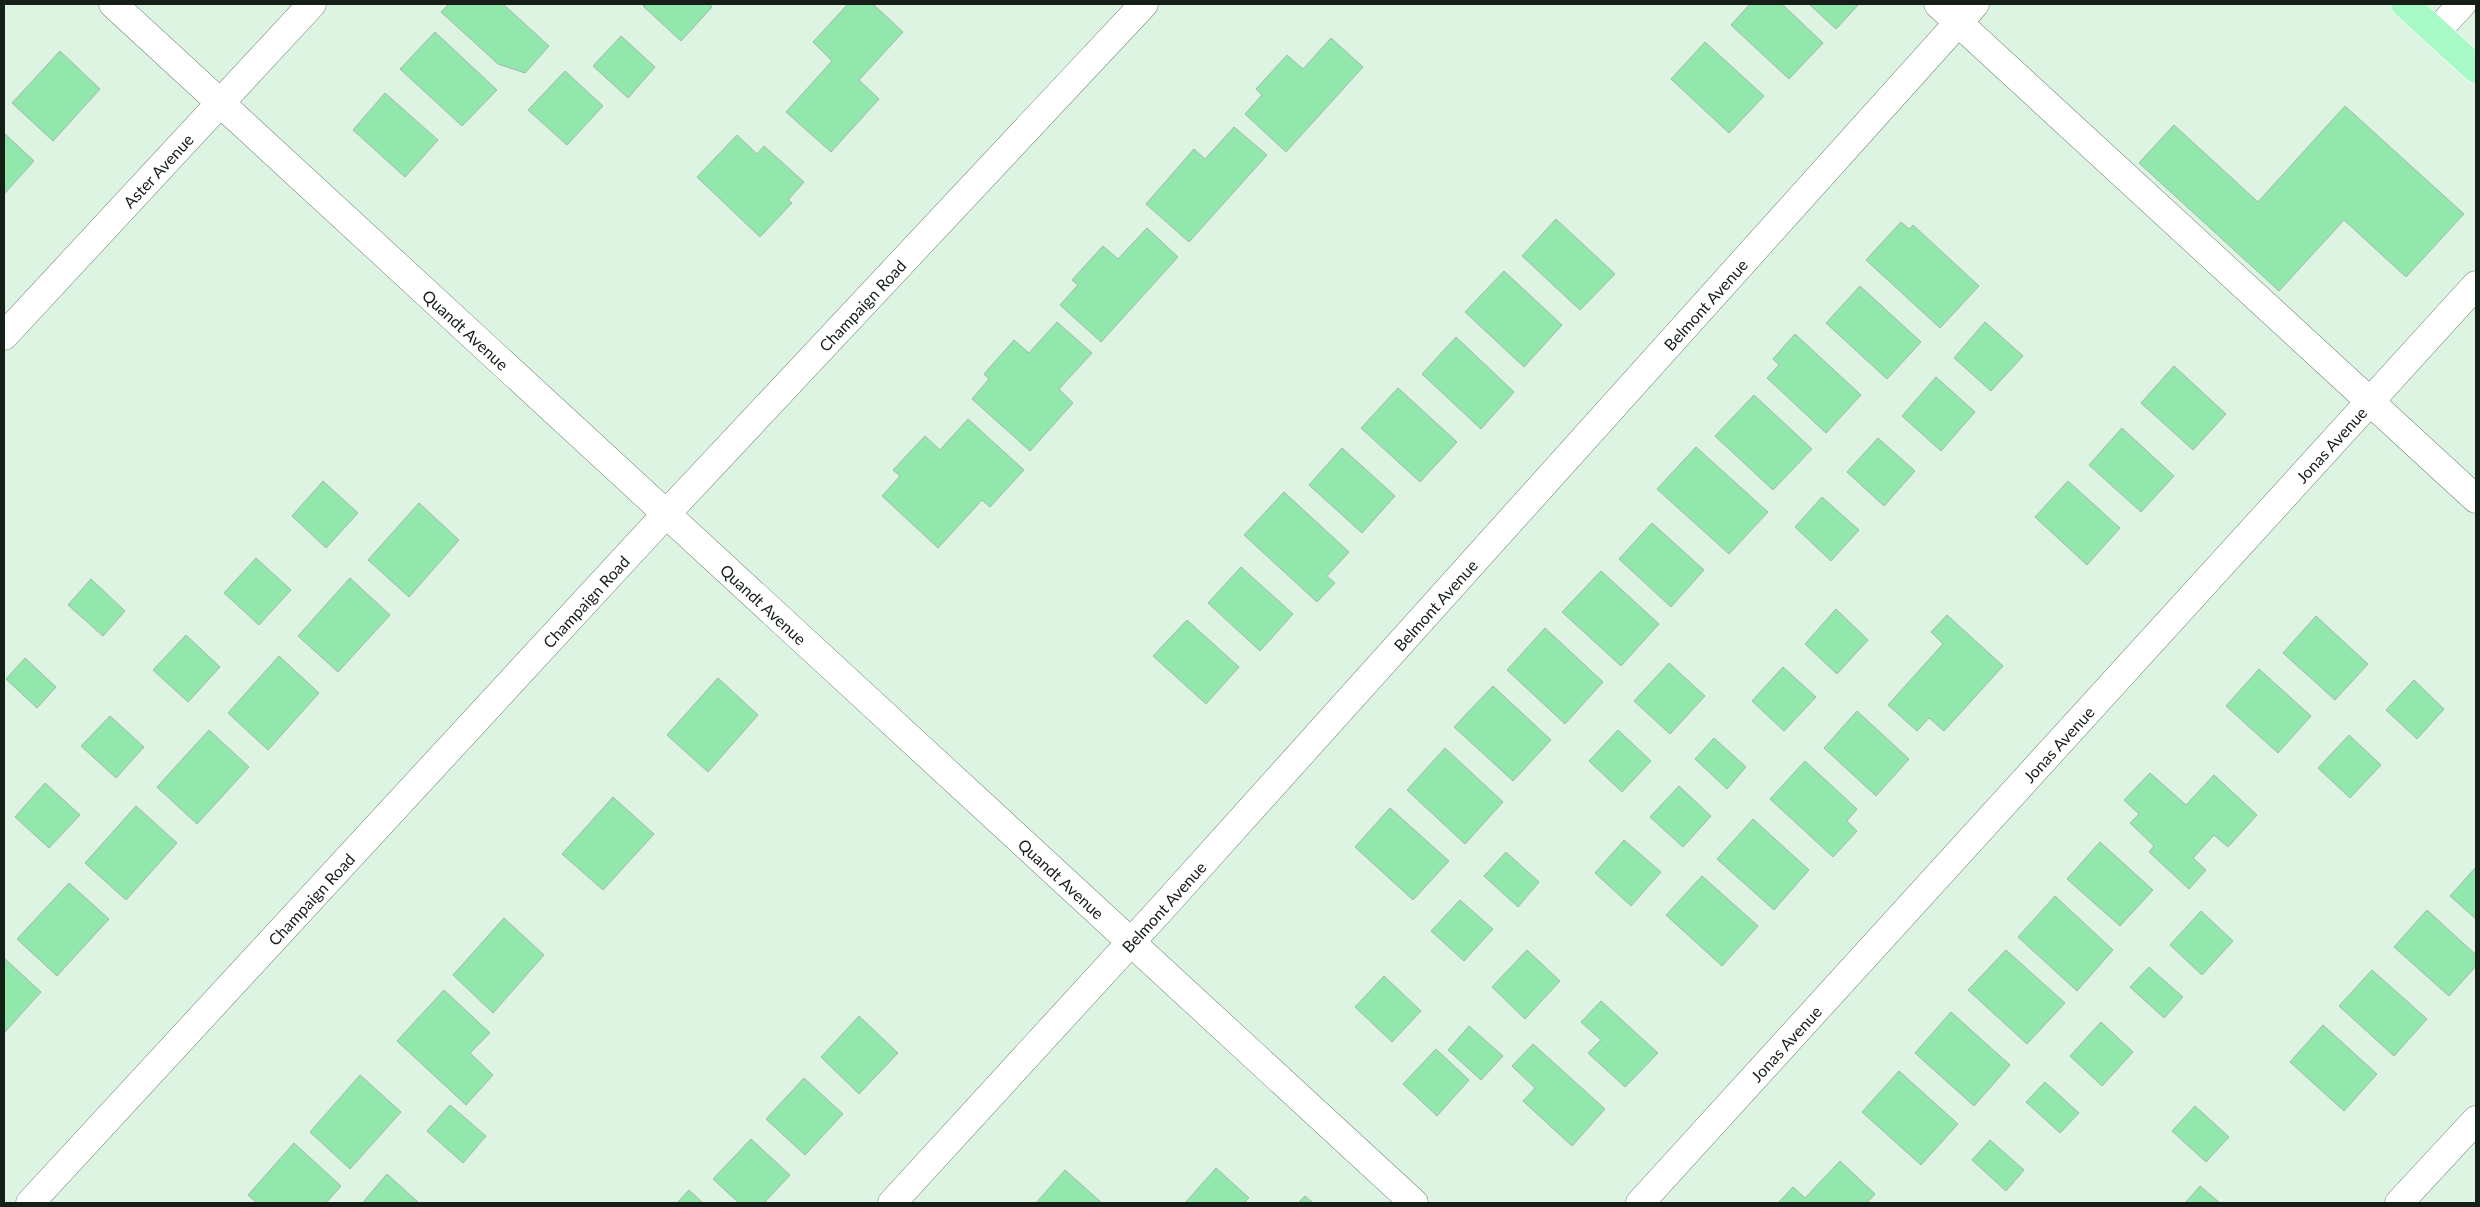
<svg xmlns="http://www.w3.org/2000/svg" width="2480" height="1207" viewBox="0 0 2480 1207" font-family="Lato,sans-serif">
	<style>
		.building { fill: #91e7ac; stroke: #a2b8a8 }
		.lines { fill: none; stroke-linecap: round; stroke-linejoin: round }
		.minor-casing { stroke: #708475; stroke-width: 29 }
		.major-casing { stroke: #fff; stroke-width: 29 }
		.minor { stroke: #fff; stroke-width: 28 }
		.major { stroke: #a7fac6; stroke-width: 28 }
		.labels { text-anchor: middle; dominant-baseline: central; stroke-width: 4.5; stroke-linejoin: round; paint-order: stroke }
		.street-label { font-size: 16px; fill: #161e18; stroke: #ddf4e3 }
	</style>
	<rect width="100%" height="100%" fill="#ddf4e3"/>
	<!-- building -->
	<g class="building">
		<path d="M 449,4 L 503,4 L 549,46 L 525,73 L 498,64 L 441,12 Z"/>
		<path d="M 645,4 L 709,4 L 712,7 L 681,41 L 643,6 Z"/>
		<path d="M 848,4 L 873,4 L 903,32 L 859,80 L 879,99 L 831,152 L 786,112 L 832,61 L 813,42 Z"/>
		<path d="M 1750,4 L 1782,4 L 1823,43 L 1789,79 L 1731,25 Z"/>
		<path d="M 1809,4 L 1859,4 L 1836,29 Z"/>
		<path d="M 435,32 L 497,90 L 462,126 L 400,69 Z"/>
		<path d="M 621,36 L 655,67 L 628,98 L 593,66 Z"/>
		<path d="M 1331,38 L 1363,67 L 1286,152 L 1245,114 L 1262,95 L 1256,89 L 1287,55 L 1303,69 Z"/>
		<path d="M 1705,42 L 1764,96 L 1729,133 L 1671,79 Z"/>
		<path d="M 60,51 L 100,89 L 53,141 L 12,103 Z"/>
		<path d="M 565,71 L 603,106 L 567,145 L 528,110 Z"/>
		<path d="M 385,93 L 438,140 L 405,177 L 353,130 Z"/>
		<path d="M 2345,106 L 2464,214 L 2406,277 L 2344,220 L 2279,291 L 2139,163 L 2174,125 L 2258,202 Z"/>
		<path d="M 1234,127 L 1267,155 L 1189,242 L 1146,204 L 1194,149 L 1205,159 Z"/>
		<path d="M 4,133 L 34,161 L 4,194 Z"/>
		<path d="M 737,135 L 757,154 L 764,146 L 804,182 L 788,200 L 792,203 L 760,237 L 697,177 Z"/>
		<path d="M 1556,219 L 1615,274 L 1580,310 L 1522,256 Z"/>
		<path d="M 1901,222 L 1909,229 L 1913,225 L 1979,286 L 1940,328 L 1866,260 Z"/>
		<path d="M 1147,228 L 1178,257 L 1101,342 L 1060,305 L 1078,285 L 1072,280 L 1103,246 L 1118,259 Z"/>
		<path d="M 1504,271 L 1562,325 L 1524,367 L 1465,312 Z"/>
		<path d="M 1860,286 L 1921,342 L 1887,379 L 1826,323 Z"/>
		<path d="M 1057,322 L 1092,353 L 1059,389 L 1073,403 L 1030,451 L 972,399 L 989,379 L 984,374 L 1014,340 L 1029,353 Z"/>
		<path d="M 1985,322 L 2023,356 L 1991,391 L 1954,358 Z"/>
		<path d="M 1795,334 L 1861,395 L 1826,433 L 1767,378 L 1779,365 L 1773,359 Z"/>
		<path d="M 1456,337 L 1514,392 L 1481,429 L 1422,374 Z"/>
		<path d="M 2174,366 L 2226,414 L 2193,450 L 2141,403 Z"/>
		<path d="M 1936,377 L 1975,412 L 1941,451 L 1902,416 Z"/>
		<path d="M 1398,388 L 1457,442 L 1420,482 L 1361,428 Z"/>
		<path d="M 1754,395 L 1812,449 L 1773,490 L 1715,436 Z"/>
		<path d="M 968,419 L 1024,470 L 990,507 L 982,500 L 938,548 L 882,496 L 900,476 L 893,470 L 925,436 L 940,450 Z"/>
		<path d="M 2122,428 L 2174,476 L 2141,512 L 2089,465 Z"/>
		<path d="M 1878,438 L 1915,471 L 1884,506 L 1847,472 Z"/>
		<path d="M 1696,447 L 1768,512 L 1729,554 L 1657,489 Z"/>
		<path d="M 1342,448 L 1395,496 L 1362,533 L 1309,485 Z"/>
		<path d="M 323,481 L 358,513 L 326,548 L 292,516 Z"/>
		<path d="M 2068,481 L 2120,528 L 2087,565 L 2035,517 Z"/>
		<path d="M 1284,492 L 1349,552 L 1327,576 L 1335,583 L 1317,602 L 1244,535 Z"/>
		<path d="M 1822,497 L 1859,530 L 1831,561 L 1795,527 Z"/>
		<path d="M 419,503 L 459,540 L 409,597 L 368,560 Z"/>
		<path d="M 1652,523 L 1704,570 L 1671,607 L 1619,559 Z"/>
		<path d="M 256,558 L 291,590 L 259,625 L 224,593 Z"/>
		<path d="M 1241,567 L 1293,614 L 1260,651 L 1208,603 Z"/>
		<path d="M 1601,571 L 1659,624 L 1621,666 L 1562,612 Z"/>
		<path d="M 350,578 L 390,615 L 338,672 L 298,636 Z"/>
		<path d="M 91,579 L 125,611 L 103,636 L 68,605 Z"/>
		<path d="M 1836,609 L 1868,640 L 1837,674 L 1805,644 Z"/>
		<path d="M 1947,615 L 2003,666 L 1944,731 L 1929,718 L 1917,731 L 1888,705 L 1943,644 L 1931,632 Z"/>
		<path d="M 2316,616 L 2368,664 L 2335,700 L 2283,653 Z"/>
		<path d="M 1187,620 L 1239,667 L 1206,704 L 1153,656 Z"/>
		<path d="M 1545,628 L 1603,682 L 1565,724 L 1507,670 Z"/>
		<path d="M 186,635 L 220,667 L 188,702 L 153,670 Z"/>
		<path d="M 279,656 L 319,693 L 268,750 L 228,713 Z"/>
		<path d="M 25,658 L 56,687 L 37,708 L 6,679 Z"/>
		<path d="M 1669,663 L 1705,696 L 1670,734 L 1634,701 Z"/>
		<path d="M 1783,667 L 1816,697 L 1784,731 L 1752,701 Z"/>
		<path d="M 2259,669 L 2311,716 L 2278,753 L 2226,706 Z"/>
		<path d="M 718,678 L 758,715 L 708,772 L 667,735 Z"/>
		<path d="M 2414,680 L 2444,709 L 2417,739 L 2386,710 Z"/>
		<path d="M 1493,686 L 1551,740 L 1513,781 L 1454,727 Z"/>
		<path d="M 1857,711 L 1909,759 L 1876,796 L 1824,748 Z"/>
		<path d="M 110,716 L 144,747 L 116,778 L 81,746 Z"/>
		<path d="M 209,730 L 249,767 L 197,824 L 157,787 Z"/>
		<path d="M 1618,730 L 1651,761 L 1622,792 L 1589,761 Z"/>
		<path d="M 2349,735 L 2381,765 L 2350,798 L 2318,768 Z"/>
		<path d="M 1714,738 L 1746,767 L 1727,789 L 1695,759 Z"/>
		<path d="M 1445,748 L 1503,802 L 1465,844 L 1407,790 Z"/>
		<path d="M 1805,761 L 1857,809 L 1847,821 L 1857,831 L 1833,857 L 1770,799 Z"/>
		<path d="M 2150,773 L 2186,805 L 2214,775 L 2257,815 L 2228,847 L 2214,835 L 2193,858 L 2206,870 L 2189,889 L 2149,852 L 2154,846 L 2130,823 L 2139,814 L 2124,800 Z"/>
		<path d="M 45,783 L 80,815 L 49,848 L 15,817 Z"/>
		<path d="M 1679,786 L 1711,816 L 1683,847 L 1650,817 Z"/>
		<path d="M 613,797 L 654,834 L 603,890 L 562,854 Z"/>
		<path d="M 136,806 L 177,843 L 126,900 L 85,863 Z"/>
		<path d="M 1390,808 L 1449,861 L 1413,900 L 1355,847 Z"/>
		<path d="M 1753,819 L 1809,870 L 1774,910 L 1717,859 Z"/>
		<path d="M 1624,840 L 1661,872 L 1631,906 L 1595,873 Z"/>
		<path d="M 2100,842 L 2153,890 L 2120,926 L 2067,879 Z"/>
		<path d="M 1506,852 L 1539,882 L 1518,907 L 1484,876 Z"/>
		<path d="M 2476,867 L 2476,919 L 2450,896 Z"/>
		<path d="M 1702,876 L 1758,926 L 1722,966 L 1666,915 Z"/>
		<path d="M 69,883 L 109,919 L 57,976 L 17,939 Z"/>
		<path d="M 2055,896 L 2113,950 L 2077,991 L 2018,937 Z"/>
		<path d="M 1460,900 L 1493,929 L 1464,961 L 1431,931 Z"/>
		<path d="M 2427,910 L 2476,955 L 2476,966 L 2449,996 L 2394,947 Z"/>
		<path d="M 2201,911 L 2233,941 L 2202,975 L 2170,945 Z"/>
		<path d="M 504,918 L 544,955 L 493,1013 L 453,975 Z"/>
		<path d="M 1527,950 L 1560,981 L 1525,1019 L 1492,987 Z"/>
		<path d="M 2006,950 L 2065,1003 L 2027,1044 L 1968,990 Z"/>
		<path d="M 4,958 L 41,992 L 4,1033 Z"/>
		<path d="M 2149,967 L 2183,997 L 2164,1018 L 2130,987 Z"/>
		<path d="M 2372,970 L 2427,1019 L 2394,1056 L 2339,1006 Z"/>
		<path d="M 1384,976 L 1421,1011 L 1392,1042 L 1355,1007 Z"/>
		<path d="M 444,990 L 490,1033 L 470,1053 L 493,1075 L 466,1105 L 397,1041 Z"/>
		<path d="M 1601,1001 L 1658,1053 L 1625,1087 L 1588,1053 L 1601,1040 L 1581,1022 Z"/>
		<path d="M 1951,1012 L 2010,1065 L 1974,1106 L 1915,1053 Z"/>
		<path d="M 859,1016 L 898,1053 L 859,1094 L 821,1057 Z"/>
		<path d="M 2101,1022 L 2133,1052 L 2102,1086 L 2070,1056 Z"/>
		<path d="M 2323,1025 L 2377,1074 L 2344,1111 L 2290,1062 Z"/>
		<path d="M 1469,1026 L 1503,1056 L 1481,1080 L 1448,1050 Z"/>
		<path d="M 1533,1044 L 1605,1109 L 1572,1146 L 1523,1101 L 1535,1088 L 1512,1066 Z"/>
		<path d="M 1436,1049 L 1469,1080 L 1437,1116 L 1403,1084 Z"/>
		<path d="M 1899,1071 L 1958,1124 L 1921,1165 L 1862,1112 Z"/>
		<path d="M 360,1075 L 401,1112 L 350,1169 L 310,1132 Z"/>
		<path d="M 804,1078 L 843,1114 L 805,1155 L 766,1119 Z"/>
		<path d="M 2045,1082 L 2079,1113 L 2060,1133 L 2026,1102 Z"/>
		<path d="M 450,1105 L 486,1136 L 463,1163 L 427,1131 Z"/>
		<path d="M 2195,1106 L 2229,1137 L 2206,1162 L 2172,1131 Z"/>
		<path d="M 751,1139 L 790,1175 L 764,1203 L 739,1203 L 713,1179 Z"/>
		<path d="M 1990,1140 L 2024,1170 L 2006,1191 L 1972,1160 Z"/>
		<path d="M 294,1143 L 341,1186 L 326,1203 L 257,1203 L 248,1195 Z"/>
		<path d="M 1840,1161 L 1875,1194 L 1867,1203 L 1778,1203 L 1793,1187 L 1805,1198 Z"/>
		<path d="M 1216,1168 L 1249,1198 L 1244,1203 L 1185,1203 Z"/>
		<path d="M 1065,1170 L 1102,1203 L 1036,1203 Z"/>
		<path d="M 387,1174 L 419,1203 L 367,1203 L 364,1201 Z"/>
		<path d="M 2200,1186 L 2220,1203 L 2185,1203 Z"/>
		<path d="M 689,1190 L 703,1203 L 677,1203 Z"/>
		<path d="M 1305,1196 L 1313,1203 L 1298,1203 Z"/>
	</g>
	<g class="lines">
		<!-- minor casing -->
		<g class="minor-casing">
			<g id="minor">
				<path id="s1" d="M 113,4 L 1414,1203"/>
				<path d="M 1938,4 L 2476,499"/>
				<path d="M 2436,32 L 2462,4"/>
				<path id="s2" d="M 4,336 L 312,4"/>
				<path id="s3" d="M 30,1203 L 667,513 L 1144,4"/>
				<path id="s4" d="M 892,1203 L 1164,906 L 1975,4"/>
				<path id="s5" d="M 1640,1203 L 2476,285"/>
				<path d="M 2399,1203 L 2476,1120"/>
			</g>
		</g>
		<!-- major casing -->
		<g class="major-casing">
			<path id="major" d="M 2405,4 L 2476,69"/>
		</g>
		<!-- minor -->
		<use href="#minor" class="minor"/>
		<!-- major -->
		<use href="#major" class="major"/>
	</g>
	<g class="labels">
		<!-- street labels -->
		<g class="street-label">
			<text stroke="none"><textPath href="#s2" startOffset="226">Aster Avenue</textPath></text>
			<text stroke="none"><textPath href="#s4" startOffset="1212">Belmont Avenue</textPath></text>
			<text stroke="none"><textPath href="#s3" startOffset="1224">Champaign Road</textPath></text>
			<text stroke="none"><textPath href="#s1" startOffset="480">Quandt Avenue</textPath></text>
			<text stroke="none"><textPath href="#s5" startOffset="1026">Jonas Avenue</textPath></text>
			<text stroke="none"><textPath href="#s3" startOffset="819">Champaign Road</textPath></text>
			<text stroke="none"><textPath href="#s1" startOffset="885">Quandt Avenue</textPath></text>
			<text stroke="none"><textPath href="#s4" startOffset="808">Belmont Avenue</textPath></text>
			<text stroke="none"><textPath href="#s5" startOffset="621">Jonas Avenue</textPath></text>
			<text stroke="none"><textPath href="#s1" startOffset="1290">Quandt Avenue</textPath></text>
			<text stroke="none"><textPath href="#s3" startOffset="414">Champaign Road</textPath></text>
			<text stroke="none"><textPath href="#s4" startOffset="402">Belmont Avenue</textPath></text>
			<text stroke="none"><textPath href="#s5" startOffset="216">Jonas Avenue</textPath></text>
		</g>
	</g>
	<!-- border -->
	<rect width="2480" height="1207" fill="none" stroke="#161e18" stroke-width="10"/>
</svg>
